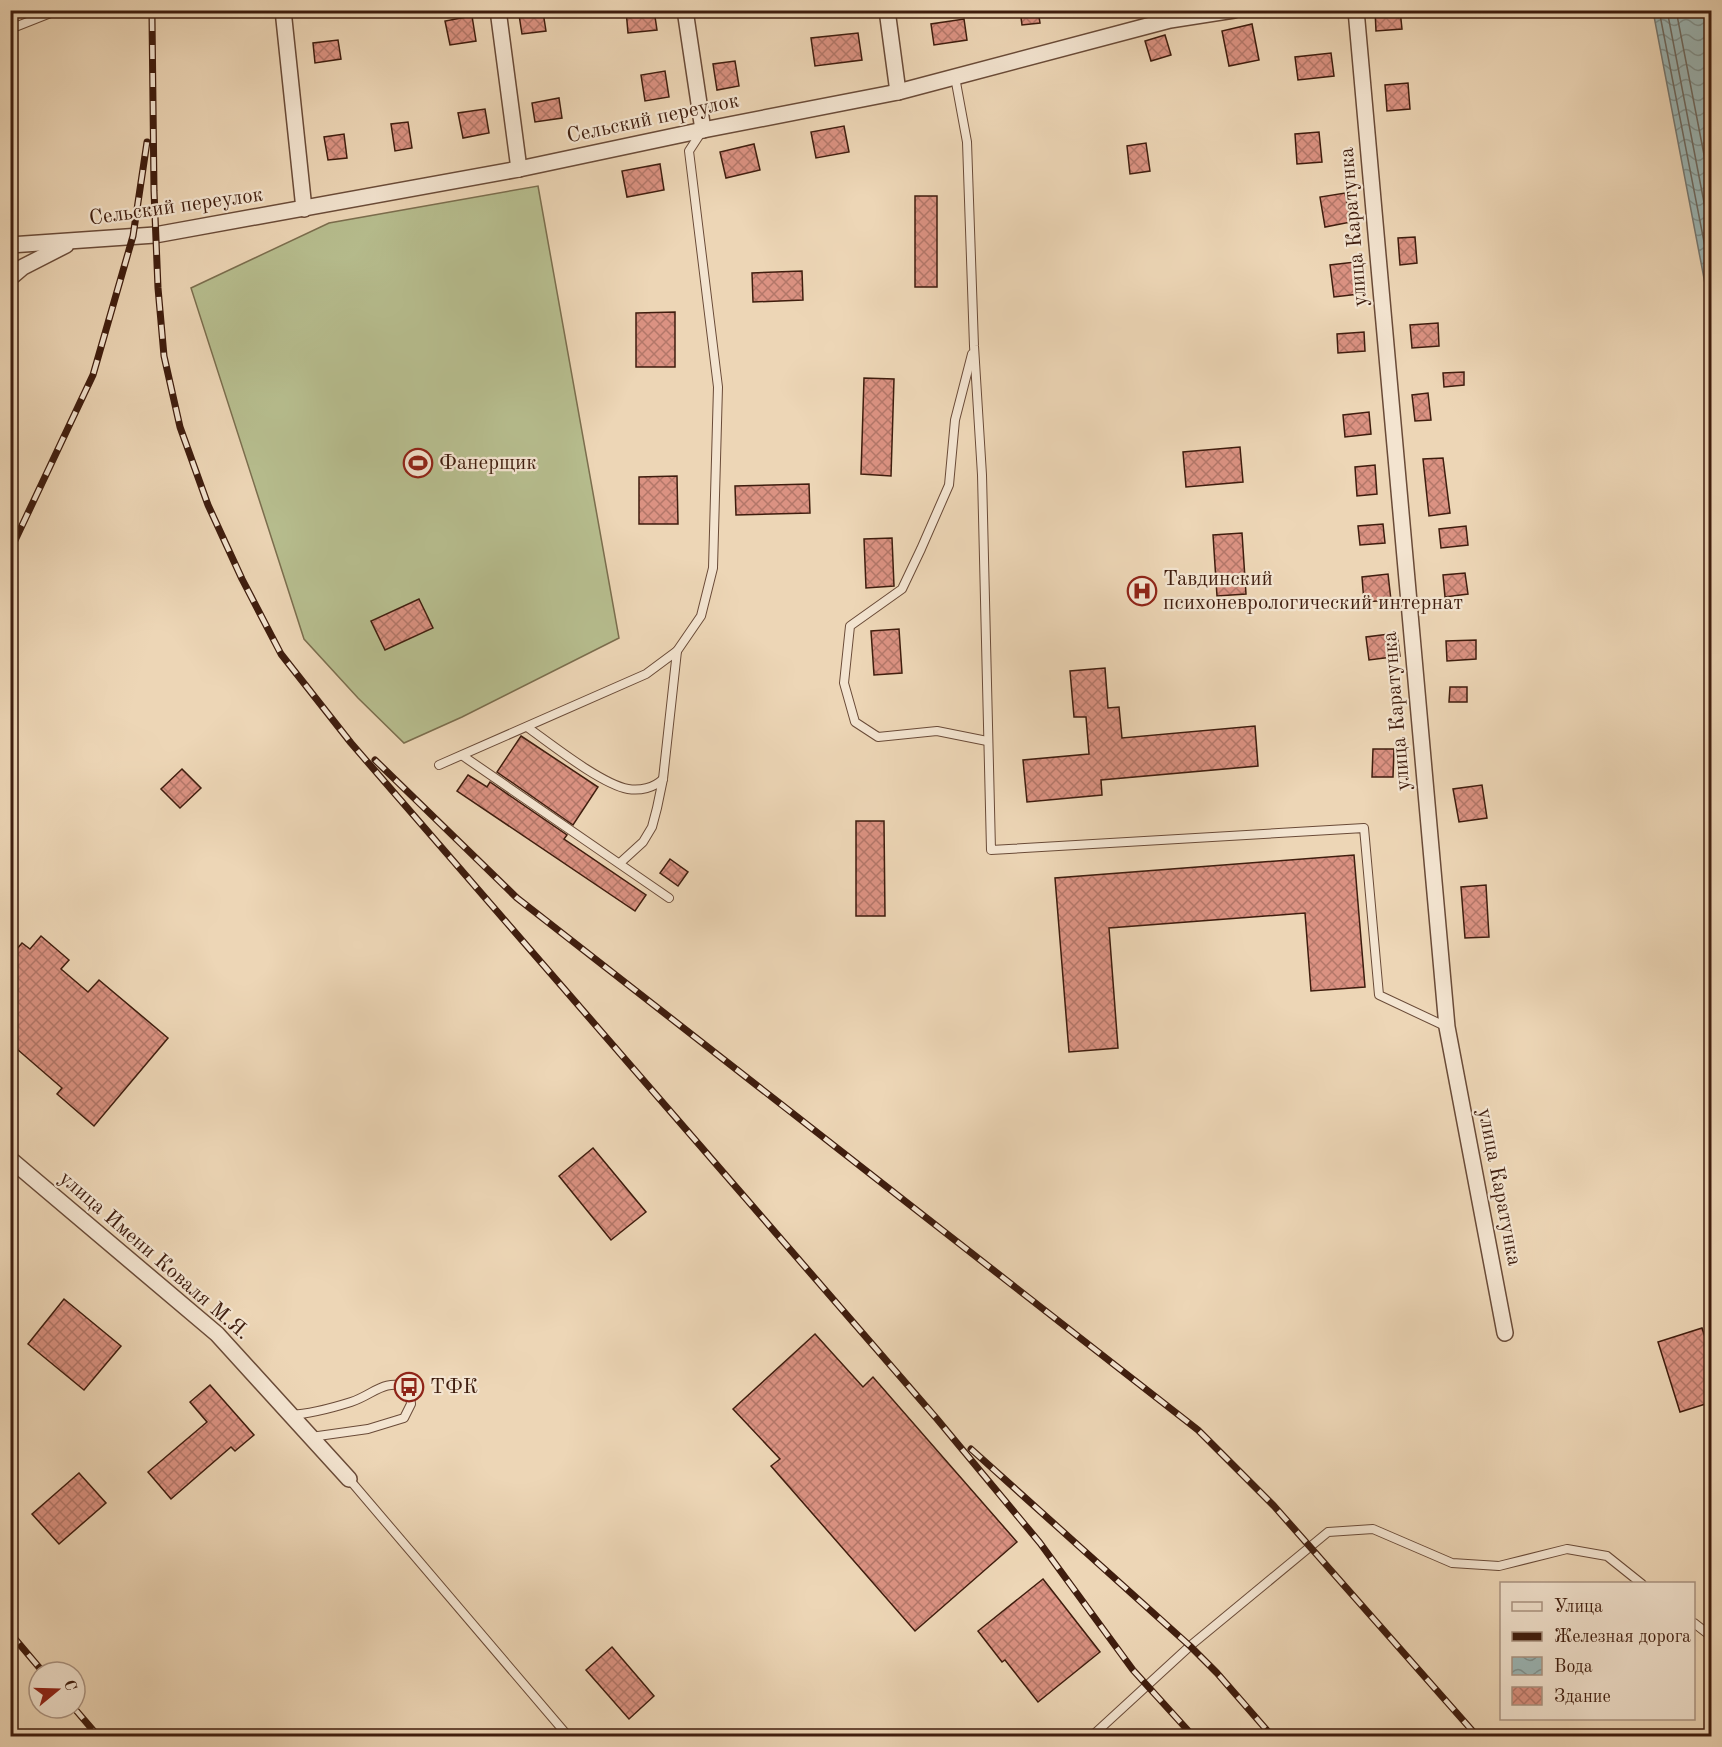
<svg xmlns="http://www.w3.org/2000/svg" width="1722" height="1747" viewBox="0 0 1722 1747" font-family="'Old Standard TT',serif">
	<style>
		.grass { fill: #b7be8f; stroke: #7b6e4e; stroke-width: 1.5 }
		.water { fill: url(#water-waves); stroke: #767973; stroke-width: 1.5 }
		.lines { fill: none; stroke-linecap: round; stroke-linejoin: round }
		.shore { stroke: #6d6a62; stroke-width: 1.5 }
		.building { fill: url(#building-cross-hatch); stroke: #3f1d0e; stroke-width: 1.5 }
		.lane-casing { stroke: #6a4b38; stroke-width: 10 }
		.street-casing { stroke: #6a4b38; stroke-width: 18 }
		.lane { stroke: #f3e4d0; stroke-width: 8 }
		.street { stroke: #f3e4d0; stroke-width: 15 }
		.rail-casing { stroke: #3f1d0e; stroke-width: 7 }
		.rail { stroke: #f3e4d0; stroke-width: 4.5; stroke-dasharray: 14; stroke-linecap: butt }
		.labels { text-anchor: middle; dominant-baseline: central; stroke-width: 4.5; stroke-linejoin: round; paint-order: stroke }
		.street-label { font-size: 21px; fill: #3f1d0e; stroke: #f3e4d0 }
		.poi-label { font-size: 21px; fill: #3f1d0e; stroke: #f3e4d0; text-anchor: start }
	</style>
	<defs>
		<pattern id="water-waves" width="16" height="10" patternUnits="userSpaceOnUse" patternTransform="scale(1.5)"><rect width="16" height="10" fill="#9bb7b7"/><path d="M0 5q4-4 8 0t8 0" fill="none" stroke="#809493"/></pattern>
		<pattern id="building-cross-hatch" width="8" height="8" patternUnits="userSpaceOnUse" patternTransform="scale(1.5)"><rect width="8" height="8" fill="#db9282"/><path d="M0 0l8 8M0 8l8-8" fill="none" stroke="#b37769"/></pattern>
	</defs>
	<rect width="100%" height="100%" fill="#edd6b6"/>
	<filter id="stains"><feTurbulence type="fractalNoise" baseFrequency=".00333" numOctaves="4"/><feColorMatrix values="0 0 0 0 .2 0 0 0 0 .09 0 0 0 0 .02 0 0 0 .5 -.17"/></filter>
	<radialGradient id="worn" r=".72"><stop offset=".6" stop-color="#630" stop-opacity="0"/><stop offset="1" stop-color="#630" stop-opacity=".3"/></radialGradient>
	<!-- grass -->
	<path class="grass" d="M 538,186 L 619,638 L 462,717 L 404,743 L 358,698 L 304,639 L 191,288 L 329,223 Z"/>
	<!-- water -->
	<path class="water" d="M 1653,11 L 1711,11 L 1711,315 Z"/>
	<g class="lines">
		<!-- shore -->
		<g class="shore">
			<path d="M 1659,10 L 1712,283"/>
			<path d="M 1667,10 L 1712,244"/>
			<path d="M 1676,10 L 1712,196"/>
		</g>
	</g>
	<!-- building -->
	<g class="building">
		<path d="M 626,10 L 654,10 L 657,30 L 628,33 Z"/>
		<path d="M 1020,10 L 1038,10 L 1040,23 L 1022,25 Z"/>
		<path d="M 1375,10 L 1400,10 L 1402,29 L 1376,31 Z"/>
		<path d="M 543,12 L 546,31 L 522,34 L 519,15 Z"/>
		<path d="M 472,16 L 476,41 L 450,45 L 445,21 Z"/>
		<path d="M 964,19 L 967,40 L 934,45 L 931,24 Z"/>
		<path d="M 1252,24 L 1259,60 L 1229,66 L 1222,31 Z"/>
		<path d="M 858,33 L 862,60 L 815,66 L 811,38 Z"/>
		<path d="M 1165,35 L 1171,55 L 1151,61 L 1145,41 Z"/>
		<path d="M 338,40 L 341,59 L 315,63 L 313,43 Z"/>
		<path d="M 1331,53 L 1334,76 L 1298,80 L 1295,57 Z"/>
		<path d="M 735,61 L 739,86 L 717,90 L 713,64 Z"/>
		<path d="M 665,71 L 669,97 L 645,101 L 641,75 Z"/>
		<path d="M 1408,83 L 1410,109 L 1387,111 L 1385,85 Z"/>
		<path d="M 559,98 L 562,118 L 535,122 L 532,103 Z"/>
		<path d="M 485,109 L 489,133 L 463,138 L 458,113 Z"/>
		<path d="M 408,122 L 412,148 L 395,151 L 391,124 Z"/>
		<path d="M 844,126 L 849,152 L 816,158 L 811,132 Z"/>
		<path d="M 1319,132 L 1322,162 L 1297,164 L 1295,134 Z"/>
		<path d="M 344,134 L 347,158 L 328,160 L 324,137 Z"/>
		<path d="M 1146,143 L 1150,171 L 1130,174 L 1127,146 Z"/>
		<path d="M 754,144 L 760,170 L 726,178 L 720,152 Z"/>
		<path d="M 660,164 L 664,190 L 627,197 L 622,171 Z"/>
		<path d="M 1345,193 L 1351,222 L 1325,227 L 1320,197 Z"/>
		<rect x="915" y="196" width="22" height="91"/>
		<path d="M 1415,237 L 1417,263 L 1400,265 L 1398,238 Z"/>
		<path d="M 1355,262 L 1359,294 L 1334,297 L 1330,265 Z"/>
		<path d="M 802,271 L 803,300 L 753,302 L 752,273 Z"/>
		<path d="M 675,312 L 675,367 L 636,367 L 636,313 Z"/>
		<path d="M 1438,323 L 1439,346 L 1412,348 L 1410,325 Z"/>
		<path d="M 1364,332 L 1365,351 L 1338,353 L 1337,334 Z"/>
		<path d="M 1464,372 L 1464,385 L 1444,387 L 1443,373 Z"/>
		<path d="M 864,378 L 894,379 L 891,476 L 861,474 Z"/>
		<path d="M 1428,393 L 1431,420 L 1415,421 L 1412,395 Z"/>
		<path d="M 1369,412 L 1371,434 L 1345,437 L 1343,415 Z"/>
		<path d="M 1240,447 L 1243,482 L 1186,487 L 1183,452 Z"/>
		<path d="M 1443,458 L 1450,513 L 1429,516 L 1423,459 Z"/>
		<path d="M 1375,465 L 1377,494 L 1357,496 L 1355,467 Z"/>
		<path d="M 677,476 L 678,524 L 639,524 L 639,477 Z"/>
		<path d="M 809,484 L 810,513 L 736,515 L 735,486 Z"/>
		<path d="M 1383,524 L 1385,543 L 1360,545 L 1358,526 Z"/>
		<path d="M 1466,526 L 1468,545 L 1441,548 L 1439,529 Z"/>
		<path d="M 1242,533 L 1246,594 L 1217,596 L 1213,535 Z"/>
		<path d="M 892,538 L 894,586 L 866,588 L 864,539 Z"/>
		<path d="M 1465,573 L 1468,594 L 1445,597 L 1443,575 Z"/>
		<path d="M 1388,574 L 1391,600 L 1364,602 L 1362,577 Z"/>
		<path d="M 419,599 L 433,628 L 385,650 L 371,621 Z"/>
		<path d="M 899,629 L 902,673 L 874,675 L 871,631 Z"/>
		<path d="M 1397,633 L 1400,656 L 1369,660 L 1366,637 Z"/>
		<path d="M 1476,640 L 1476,659 L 1447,661 L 1446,641 Z"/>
		<path d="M 1105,668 L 1108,708 L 1119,707 L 1122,738 L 1255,726 L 1258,766 L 1101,780 L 1102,795 L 1027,802 L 1023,760 L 1089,754 L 1086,717 L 1074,717 L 1070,671 Z"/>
		<path d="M 1450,687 L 1467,687 L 1467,702 L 1449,702 Z"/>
		<path d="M 521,736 L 598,787 L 573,825 L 497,772 Z"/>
		<path d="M 1373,749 L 1394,749 L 1393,777 L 1372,777 Z"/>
		<path d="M 182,769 L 201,788 L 180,808 L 161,789 Z"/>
		<path d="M 468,775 L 487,787 L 490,782 L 567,835 L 564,839 L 646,895 L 635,911 L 457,791 Z"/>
		<path d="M 1482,785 L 1487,818 L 1459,822 L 1453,789 Z"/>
		<path d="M 856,821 L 884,821 L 885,916 L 856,916 Z"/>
		<path d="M 1354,855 L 1365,987 L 1311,991 L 1305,913 L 1109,928 L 1118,1048 L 1069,1052 L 1055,878 Z"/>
		<path d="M 670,859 L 688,872 L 678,886 L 660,873 Z"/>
		<path d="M 1486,885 L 1489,937 L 1465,938 L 1461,887 Z"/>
		<path d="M 41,936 L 69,960 L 61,969 L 88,992 L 99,980 L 168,1038 L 94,1126 L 57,1094 L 62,1088 L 10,1043 L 10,957 L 22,943 L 30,949 Z"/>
		<path d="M 593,1148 L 646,1212 L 611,1240 L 559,1176 Z"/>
		<path d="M 64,1299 L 121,1346 L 84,1390 L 28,1344 Z"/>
		<path d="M 1702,1328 L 1712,1358 L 1712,1402 L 1680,1412 L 1658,1342 Z"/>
		<path d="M 815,1334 L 863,1387 L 873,1377 L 1017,1542 L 915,1631 L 771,1466 L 780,1459 L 733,1409 Z"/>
		<path d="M 210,1385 L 254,1435 L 235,1451 L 231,1447 L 171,1499 L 148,1472 L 207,1422 L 190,1402 Z"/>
		<path d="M 79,1473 L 106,1503 L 59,1544 L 32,1514 Z"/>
		<path d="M 1043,1579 L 1100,1652 L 1038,1702 L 1005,1660 L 1002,1662 L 978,1631 Z"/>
		<path d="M 612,1647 L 654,1696 L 629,1719 L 586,1670 Z"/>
	</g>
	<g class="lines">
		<!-- lane casing -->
		<g class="lane-casing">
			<g id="lane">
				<path d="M 10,29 L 58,10"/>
				<path d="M 955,77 L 967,142 L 974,346 L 982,475 L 991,850 L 1364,828 L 1379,995 L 1447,1027"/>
				<path d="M 972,354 L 955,420 L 949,485 L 921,549 L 902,589 L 850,626 L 844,683 L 855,722 L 878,737 L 937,731 L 987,741"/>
				<path d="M 527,727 C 551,744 601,784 628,789 C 640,791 654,788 663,779"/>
				<path d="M 463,756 L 669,898"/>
				<path d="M 439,765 L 646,674 L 677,651 L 701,616 L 713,568 L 718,387 L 689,151 L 702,131"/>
				<path d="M 620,863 L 643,842 L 652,827 L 657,808 L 663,779 L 677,651"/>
				<path d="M 290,1415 C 310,1414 332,1408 351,1402 C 375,1394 382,1379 409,1387 L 411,1404 L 404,1418 L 368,1429 L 311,1437"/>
				<path d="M 349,1479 L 568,1736"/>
				<path d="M 1694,1623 L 1712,1637"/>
				<path d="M 1092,1736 L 1190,1646 L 1328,1532 L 1373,1529 L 1452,1563 L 1499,1566 L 1567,1549 L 1607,1556 L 1642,1584"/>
			</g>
		</g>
		<!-- street casing -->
		<g class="street-casing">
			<g id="street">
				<path d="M 283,10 L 304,209"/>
				<path d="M 498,10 L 519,169"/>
				<path d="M 685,10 L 703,130"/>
				<path d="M 887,10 L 898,92"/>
				<path d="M 1356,10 L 1447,1027 L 1505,1333"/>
				<path d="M 10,245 L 155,235 L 519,169 L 703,130 L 898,92 L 1170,20 L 1234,10"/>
				<path d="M 10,278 L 23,267 L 66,245"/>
				<path d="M 10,1159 L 217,1334 L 349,1479"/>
			</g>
		</g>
		<!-- lane -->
		<use href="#lane" class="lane"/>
		<!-- street -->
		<use href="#street" class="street"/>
		<!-- rail casing -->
		<g class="rail-casing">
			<g id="rail">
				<path d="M 152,17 L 154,191 L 158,288 L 164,356 L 180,427 L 208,505 L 242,579 L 281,654 L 351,743 L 937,1419 L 1040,1543 L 1133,1670 L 1193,1736"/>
				<path d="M 10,551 L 93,375 L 133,236 L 147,142"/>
				<path d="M 375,760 L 517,898 L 1198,1430 L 1274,1506 L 1477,1736"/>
				<path d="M 971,1449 L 1190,1646 L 1217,1673 L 1272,1736"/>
				<path d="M 10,1633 L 43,1672"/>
				<path d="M 74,1708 L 98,1736"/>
			</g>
		</g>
		<!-- rail -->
		<use href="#rail" class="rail"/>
	</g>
	<!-- icons -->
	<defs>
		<g id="stadium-ring" transform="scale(1.5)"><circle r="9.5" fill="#f3e4d0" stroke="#8f2418" stroke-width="1.5"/><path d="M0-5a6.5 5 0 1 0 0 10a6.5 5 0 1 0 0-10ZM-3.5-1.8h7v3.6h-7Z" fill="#8f2418"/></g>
		<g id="hospital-ring" transform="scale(1.5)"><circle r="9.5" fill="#f3e4d0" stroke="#8f2418" stroke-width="1.5"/><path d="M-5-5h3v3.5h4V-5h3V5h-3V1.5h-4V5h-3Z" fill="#8f2418"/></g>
		<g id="bus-ring" transform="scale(1.5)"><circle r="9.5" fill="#f3e4d0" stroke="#8f2418" stroke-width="1.5"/><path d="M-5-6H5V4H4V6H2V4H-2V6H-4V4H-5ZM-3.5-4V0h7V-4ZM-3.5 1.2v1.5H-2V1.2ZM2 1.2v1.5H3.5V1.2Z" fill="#8f2418"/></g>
	</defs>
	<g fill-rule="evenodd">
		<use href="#stadium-ring" x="418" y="463"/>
		<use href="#hospital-ring" x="1142" y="591"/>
		<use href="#bus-ring" x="409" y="1387"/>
	</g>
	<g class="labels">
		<!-- street labels -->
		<g class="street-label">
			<text transform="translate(653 119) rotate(-12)">Сельский переулок</text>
			<text transform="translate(176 207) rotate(-8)">Сельский переулок</text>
			<text transform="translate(1354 227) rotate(-95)">улица Каратунка</text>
			<text transform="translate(1397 711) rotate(-95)">улица Каратунка</text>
			<text transform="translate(1499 1187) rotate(79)">улица Каратунка</text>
			<text transform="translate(154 1256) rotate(41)">улица Имени Коваля М.Я.</text>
		</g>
		<!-- poi labels -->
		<g class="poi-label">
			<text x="439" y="463">Фанерщик</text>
			<text x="1163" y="579">Тавдинский<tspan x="1163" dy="24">психоневрологический интернат</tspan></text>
			<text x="430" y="1387">ТФК</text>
		</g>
	</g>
	<!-- margin -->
	<rect width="1722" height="1747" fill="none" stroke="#edd6b6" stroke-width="36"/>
	<rect x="12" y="12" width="1698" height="1723" fill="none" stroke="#3f1d0e" stroke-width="3"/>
	<rect x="18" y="18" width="1686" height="1711" fill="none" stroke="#3f1d0e" stroke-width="1.5"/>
	<!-- legend -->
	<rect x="1500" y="1582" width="195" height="138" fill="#f3e4d0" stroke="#ab9482" stroke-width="1.5"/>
	<rect x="1512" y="1602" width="30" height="9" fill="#f3e4d0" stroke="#ab9482" stroke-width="1.5"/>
	<text x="1554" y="1612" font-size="18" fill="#3f1d0e">Улица</text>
	<rect x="1512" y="1632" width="30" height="9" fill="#3f1d0e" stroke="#ab9482" stroke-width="1.5"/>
	<text x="1554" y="1642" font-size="18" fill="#3f1d0e">Железная дорога</text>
	<rect x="1512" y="1657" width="30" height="18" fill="url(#water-waves)" stroke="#ab9482" stroke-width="1.5"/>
	<text x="1554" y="1672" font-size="18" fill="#3f1d0e">Вода</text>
	<rect x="1512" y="1687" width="30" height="18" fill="url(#building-cross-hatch)" stroke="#ab9482" stroke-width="1.5"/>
	<text x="1554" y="1702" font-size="18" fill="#3f1d0e">Здание</text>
	<!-- north arrow -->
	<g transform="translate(57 1690) rotate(71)"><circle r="28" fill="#f3e4d0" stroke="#ab9482" stroke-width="1.5"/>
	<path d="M0-4.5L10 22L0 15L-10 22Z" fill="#8f2418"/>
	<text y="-9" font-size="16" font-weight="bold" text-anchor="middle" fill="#3f1d0e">С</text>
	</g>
	<rect width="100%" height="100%" filter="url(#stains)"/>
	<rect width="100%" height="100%" fill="url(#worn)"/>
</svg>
